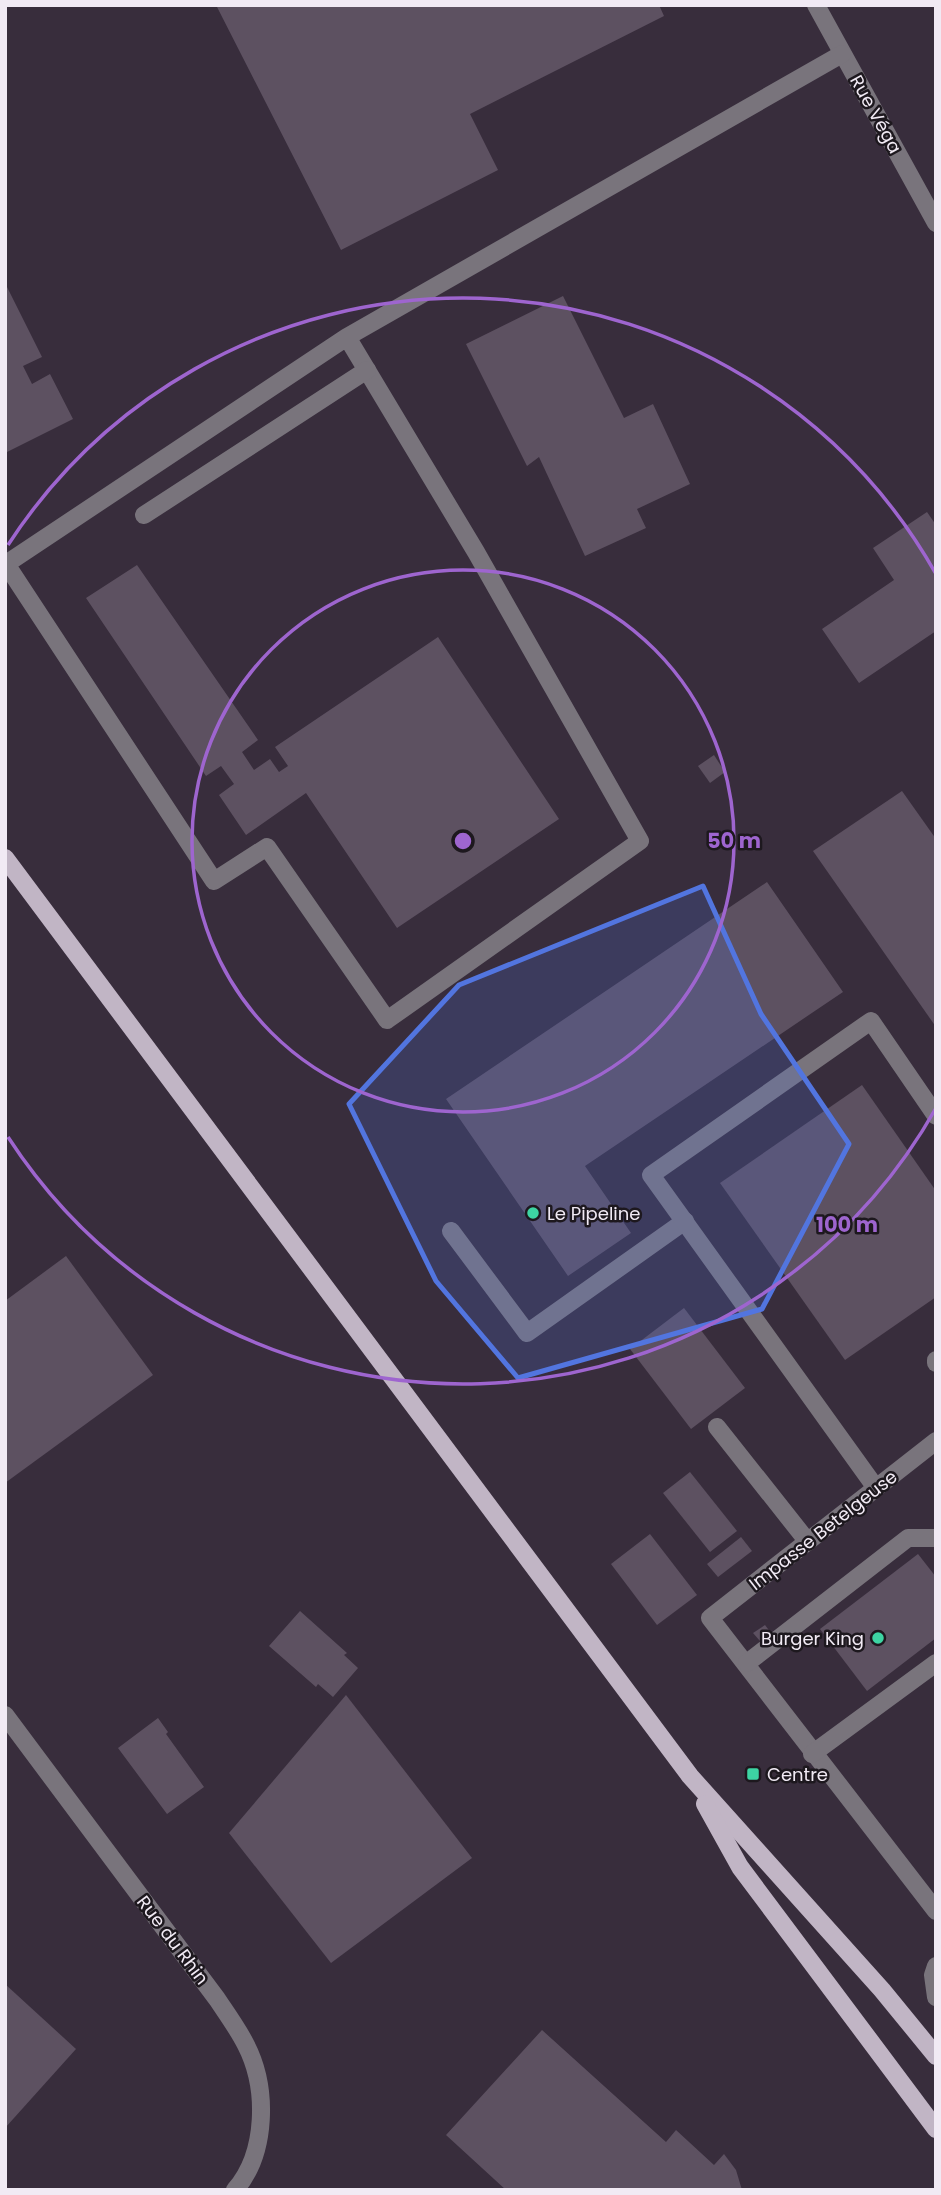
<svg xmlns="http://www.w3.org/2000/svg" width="941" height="2195" viewBox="0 0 941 2195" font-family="Poppins,sans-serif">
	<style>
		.building { fill: #5d5161 }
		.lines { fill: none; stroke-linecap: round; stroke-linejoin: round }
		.minor { stroke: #79747c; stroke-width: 18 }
		.major { stroke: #c1b5c5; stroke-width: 18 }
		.marked { fill: #5275df; fill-opacity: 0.2; stroke: #5275df; stroke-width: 5; stroke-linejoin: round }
		.ring { fill: none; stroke: #9e65cf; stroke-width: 3.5 }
		.poi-dot { fill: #3dd4a3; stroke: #1d181e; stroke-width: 2.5 }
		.labels { text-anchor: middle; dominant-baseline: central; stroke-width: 5; stroke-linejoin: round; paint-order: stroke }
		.street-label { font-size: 18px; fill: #f1eaf4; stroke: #1d181e }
		.poi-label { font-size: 18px; fill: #f1eaf4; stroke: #1d181e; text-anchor: start }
		.centre { fill: #9e65cf; stroke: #1d181e; stroke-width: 3.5 }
		.ring-label { font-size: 21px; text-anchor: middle; font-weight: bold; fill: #9e65cf; stroke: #1d181e; stroke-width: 5; stroke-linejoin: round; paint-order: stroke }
	</style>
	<rect width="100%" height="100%" fill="#382d3c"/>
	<!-- building -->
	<g class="building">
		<path d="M 216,5 L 659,5 L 664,16 L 470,114 L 498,170 L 341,250 Z"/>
		<path d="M 5,283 L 42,357 L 23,366 L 32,384 L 50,374 L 73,419 L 5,453 Z"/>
		<path d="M 563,296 L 624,418 L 653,404 L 690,484 L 637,509 L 646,528 L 585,556 L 539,457 L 527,466 L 466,344 Z"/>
		<path d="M 927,512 L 936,525 L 936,631 L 859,683 L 822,629 L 894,580 L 873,548 Z"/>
		<path d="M 137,565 L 258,740 L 242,752 L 254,770 L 270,759 L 279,772 L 288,766 L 275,747 L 438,637 L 559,819 L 397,928 L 306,793 L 246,835 L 219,795 L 234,784 L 221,766 L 206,776 L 86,598 Z"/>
		<path d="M 714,755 L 725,772 L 710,783 L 698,766 Z"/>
		<path d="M 902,791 L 936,839 L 936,1027 L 813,851 Z"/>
		<path d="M 767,882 L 843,992 L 585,1166 L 631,1233 L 568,1276 L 446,1099 Z"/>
		<path d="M 862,1085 L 936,1191 L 936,1297 L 845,1360 L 720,1183 Z"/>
		<path d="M 66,1256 L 153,1375 L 5,1483 L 5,1301 Z"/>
		<path d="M 684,1308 L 745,1388 L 691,1429 L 630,1349 Z"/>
		<path d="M 690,1472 L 737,1531 L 710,1552 L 663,1493 Z"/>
		<path d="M 650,1534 L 697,1595 L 657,1625 L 611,1564 Z"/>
		<path d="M 741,1537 L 752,1551 L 718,1577 L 707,1564 Z"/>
		<path d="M 918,1554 L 936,1577 L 936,1638 L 867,1691 L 820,1629 Z"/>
		<path d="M 300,1611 L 347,1653 L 344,1655 L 358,1668 L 333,1697 L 318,1684 L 316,1687 L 269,1646 Z"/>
		<path d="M 765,1625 L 771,1633 L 760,1641 L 753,1633 Z"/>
		<path d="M 346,1695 L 472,1858 L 331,1963 L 229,1833 Z"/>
		<path d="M 158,1718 L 168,1732 L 166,1734 L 204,1787 L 167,1814 L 118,1748 Z"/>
		<path d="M 5,1984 L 76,2049 L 5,2128 Z"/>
		<path d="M 542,2030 L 666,2142 L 676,2130 L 714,2165 L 724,2154 L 736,2170 L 742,2190 L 506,2190 L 446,2135 Z"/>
	</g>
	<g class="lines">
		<!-- minor -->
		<g class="minor">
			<path d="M 816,5 L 936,223"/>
			<path d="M 347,337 L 6,564 L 214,881 L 267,847 L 387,1020 L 640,841 L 476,552 L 347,337 L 842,54"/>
			<path d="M 144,515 L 367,370"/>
			<path d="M 451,1231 L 527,1333 L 685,1221"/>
			<path d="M 936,1360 L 936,1363"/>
			<path d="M 717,1427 L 808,1542"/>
			<path d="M 936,1441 L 710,1618 L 936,1911"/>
			<path d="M 876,1488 L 651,1175 L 871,1021 L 936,1116"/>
			<path d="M 747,1663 L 908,1538 L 936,1538"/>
			<path d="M 5,1715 L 217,1999 C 227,2014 238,2029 246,2045 C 268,2088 267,2153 235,2190"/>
			<path d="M 812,1754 L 936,1663"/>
			<path d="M 936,1966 L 933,1975 L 936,1997"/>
		</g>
		<!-- major -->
		<g class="major">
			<path d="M 5,858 L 690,1776 L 882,1990 L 936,2056"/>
			<path d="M 705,1804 L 740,1867 L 936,2129"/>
		</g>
	</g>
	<!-- marked area -->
	<path class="marked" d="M 703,886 L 761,1014 L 849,1144 L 762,1309 L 518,1378 L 436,1281 L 349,1104 L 459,985 Z"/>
	<!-- distance rings -->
	<g class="ring">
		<circle cx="463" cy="841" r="271"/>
		<path d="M936 1108A543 543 0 0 1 8 1137M8 545A543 543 0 0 1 936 574"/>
	</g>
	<!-- markers -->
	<g class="poi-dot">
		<circle cx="533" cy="1213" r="7"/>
		<circle cx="878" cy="1638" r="7"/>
		<rect x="746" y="1767" width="14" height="14" rx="3.5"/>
	</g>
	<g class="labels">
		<!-- street labels -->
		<g class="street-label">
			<text transform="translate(876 114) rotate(61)">Rue Véga</text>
			<text transform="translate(823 1530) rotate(-38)">Impasse Betelgeuse</text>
			<text transform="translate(173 1940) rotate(53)">Rue du Rhin</text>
		</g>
		<!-- poi labels -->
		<g class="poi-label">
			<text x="547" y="1213">Le Pipeline</text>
			<text x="864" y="1638" text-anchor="end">Burger King</text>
			<text x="767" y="1774">Centre</text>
		</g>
	</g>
	<circle cx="463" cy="841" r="10" class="centre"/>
	<g class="ring-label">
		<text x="734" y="848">50 m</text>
		<text x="847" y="1232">100 m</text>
	</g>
	<!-- border -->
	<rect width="941" height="2195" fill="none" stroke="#f1eaf4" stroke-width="14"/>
</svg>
